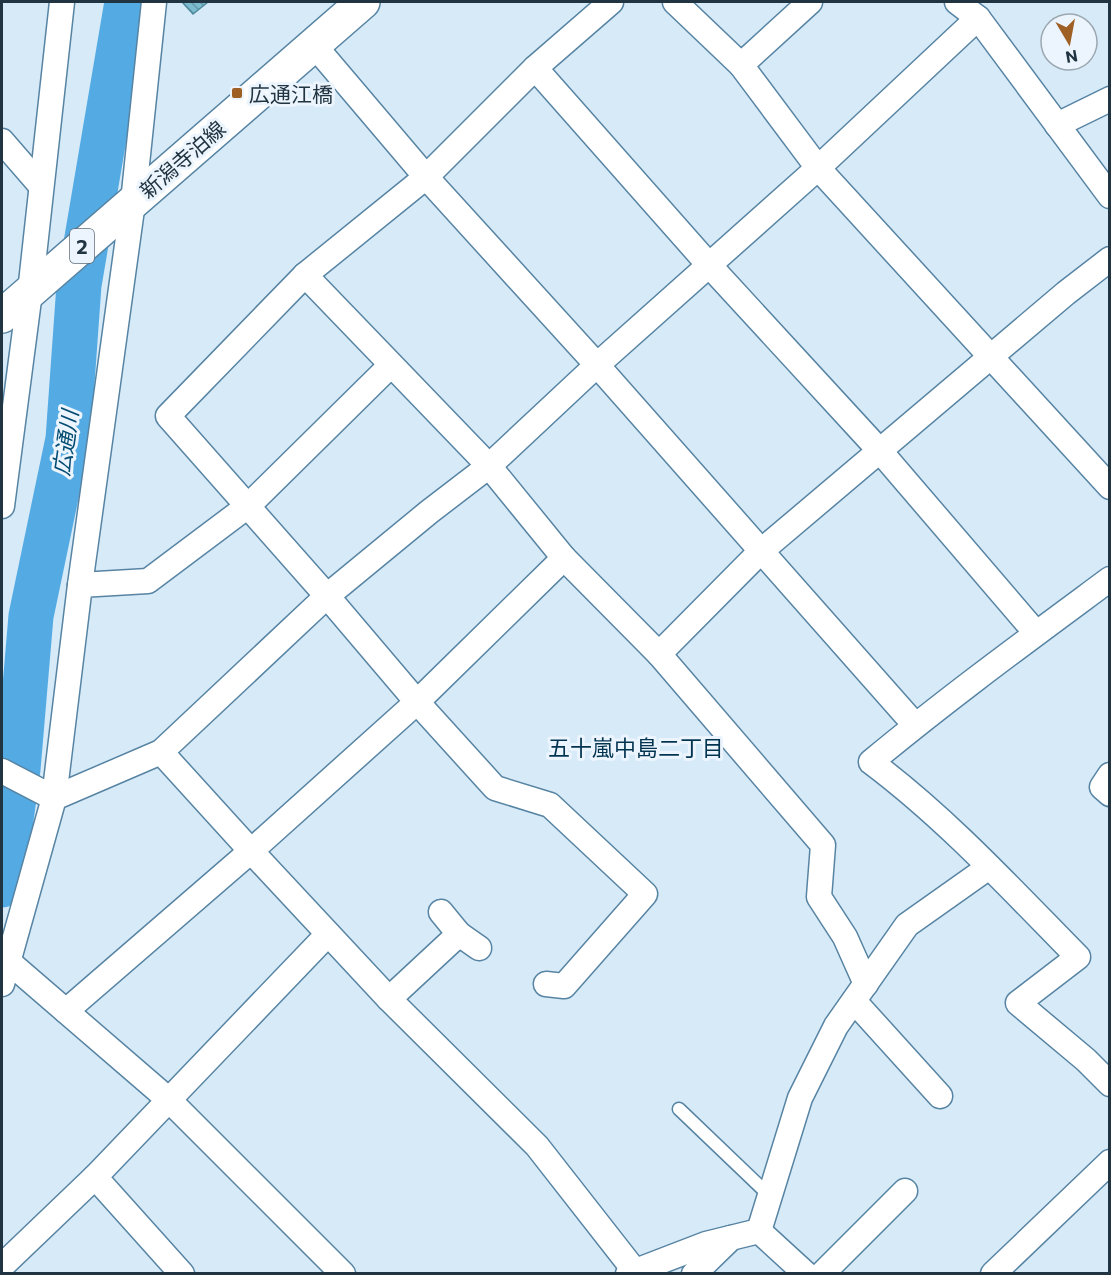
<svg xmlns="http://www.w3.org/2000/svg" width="1111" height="1275" viewBox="0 0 1111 1275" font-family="Commissioner,'Noto Sans JP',sans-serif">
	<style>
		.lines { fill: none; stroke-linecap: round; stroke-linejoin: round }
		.river { stroke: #54abe4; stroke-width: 45 }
		.building { fill: url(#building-back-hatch); stroke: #4e8b9e; stroke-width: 1.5 }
		.service-casing { stroke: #5784a3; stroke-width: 15 }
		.minor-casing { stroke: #5784a3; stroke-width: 27 }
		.primary-casing { stroke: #5784a3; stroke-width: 36 }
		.service { stroke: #fff; stroke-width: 12 }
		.minor { stroke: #fff; stroke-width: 24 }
		.primary { stroke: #fff; stroke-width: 33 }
		.poi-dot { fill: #9e6025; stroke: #ecf5fd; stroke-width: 2 }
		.labels { text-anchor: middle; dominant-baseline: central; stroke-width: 6; stroke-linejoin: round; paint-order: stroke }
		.shield { fill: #ecf5fd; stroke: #5e6e79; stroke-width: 1.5 }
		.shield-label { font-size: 20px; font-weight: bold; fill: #213441 }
		.poi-label { font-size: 21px; fill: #213441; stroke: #ecf5fd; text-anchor: start }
		.street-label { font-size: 21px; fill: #213441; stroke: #ecf5fd }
		.water-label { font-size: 22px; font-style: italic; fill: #044c72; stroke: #ecf5fd }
		.neighbourhood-label { font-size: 22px; fill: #02334f; stroke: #ecf5fd }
	</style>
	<defs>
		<pattern id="building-back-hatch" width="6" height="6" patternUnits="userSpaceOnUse" patternTransform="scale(1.5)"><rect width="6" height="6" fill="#7dbbce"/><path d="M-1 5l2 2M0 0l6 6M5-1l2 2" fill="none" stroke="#6699a9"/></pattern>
	</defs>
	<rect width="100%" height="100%" fill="#d7eaf8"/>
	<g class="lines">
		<!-- river -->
		<path class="river" d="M 2,885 L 18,769 L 31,616 L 68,439 L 79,285 L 127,2"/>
	</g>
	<!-- building -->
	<path class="building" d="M 182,2 L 208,2 L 193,14 Z"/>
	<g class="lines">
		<!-- service casing -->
		<g class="service-casing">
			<path id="service" d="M 679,1109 L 770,1196"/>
		</g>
		<!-- minor casing -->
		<g class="minor-casing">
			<g id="minor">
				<path d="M 675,2 L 741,65"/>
				<path d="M 810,2 L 741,65 L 818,168 L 1110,487"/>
				<path d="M 957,2 L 978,18 L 1110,196"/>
				<path d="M 314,45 L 426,177 L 597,365 L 915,725"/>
				<path d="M 535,68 L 709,265 L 880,451 L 1036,633"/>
				<path d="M 1057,125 L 1110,99"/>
				<path d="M 2,141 L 41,186"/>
				<path d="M 305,275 L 168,416 L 327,596 L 417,702 L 251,851 L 389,999 L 459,934 L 441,912"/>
				<path d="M 2,506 L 30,292 L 62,2"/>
				<path d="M 564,558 L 489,466 L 305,275 L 426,177 L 535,68 L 611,2"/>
				<path d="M 1110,579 C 1029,639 948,698 871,762 C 947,819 1012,890 1078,957 L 1018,1003 L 1086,1060 L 1110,1084"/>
				<path d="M 80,585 L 133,202 L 154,2"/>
				<path d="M 659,654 L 823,845 L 819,897 L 845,937 L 866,984"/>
				<path d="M 2,771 L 54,798 L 80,585 L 148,581 L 248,506 L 391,365"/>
				<path d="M 1110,775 L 1102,787 L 1110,794"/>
				<path d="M 459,934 L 479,948"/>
				<path d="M 9,962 L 169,1100 L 343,1274"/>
				<path d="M 2,984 L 54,798 L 161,752 L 327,596 L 429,512 L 489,466 L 597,365 L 818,168 L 978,18"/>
				<path d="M 546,984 L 564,986 L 645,894 L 550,805 L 495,788 L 417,702 L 564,558 L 659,654 L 760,552 L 1066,293 L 1110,259"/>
				<path d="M 389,999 L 537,1146 L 634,1270"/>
				<path d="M 854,1001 L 940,1096"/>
				<path d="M 66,1011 L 251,851 L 161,752"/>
				<path d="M 759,1231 L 800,1098 L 836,1026 L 907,925 L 989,867"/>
				<path d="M 759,1231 L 806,1274"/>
				<path d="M 2,1266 L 95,1177"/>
				<path d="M 182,1274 L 95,1177 L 328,934"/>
				<path d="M 628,1274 L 706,1244 L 759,1231"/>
				<path d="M 694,1274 L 731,1238"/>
				<path d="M 822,1274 L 905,1191"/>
				<path d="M 993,1274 L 1110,1162"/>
			</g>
		</g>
		<!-- primary casing -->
		<g class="primary-casing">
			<path id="primary" d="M 2,316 L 363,2"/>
		</g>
		<!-- service -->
		<use href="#service" class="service"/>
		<!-- minor -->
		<use href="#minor" class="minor"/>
		<!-- primary -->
		<use href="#primary" class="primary"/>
	</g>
	<!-- markers -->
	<rect class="poi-dot" x="231" y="87" width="12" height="12" rx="3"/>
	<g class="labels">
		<!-- shield labels -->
		<rect class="shield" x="70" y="229" width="24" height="34" rx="4.5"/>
		<g class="shield-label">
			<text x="82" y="246">2</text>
		</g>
		<!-- poi labels -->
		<g class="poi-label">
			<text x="249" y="93">広通江橋</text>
		</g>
		<!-- street labels -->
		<g class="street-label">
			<text transform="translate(182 159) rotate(-41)">新潟寺泊線</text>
		</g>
		<!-- water labels -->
		<g class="water-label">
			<text transform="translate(65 443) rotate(-82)">広通川</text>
		</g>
		<!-- neighbourhood labels -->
		<g class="neighbourhood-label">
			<text x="636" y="747">五十嵐中島二丁目</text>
		</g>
	</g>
	<!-- border -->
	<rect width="1111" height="1275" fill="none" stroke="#213441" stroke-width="6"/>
	<!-- north arrow -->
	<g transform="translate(1069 42) rotate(170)"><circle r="28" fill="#ecf5fd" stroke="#9ba8b2" stroke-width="1.5"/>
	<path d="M0-4.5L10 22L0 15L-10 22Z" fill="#9e6025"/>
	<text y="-9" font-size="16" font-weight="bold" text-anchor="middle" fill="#213441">N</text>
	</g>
</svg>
